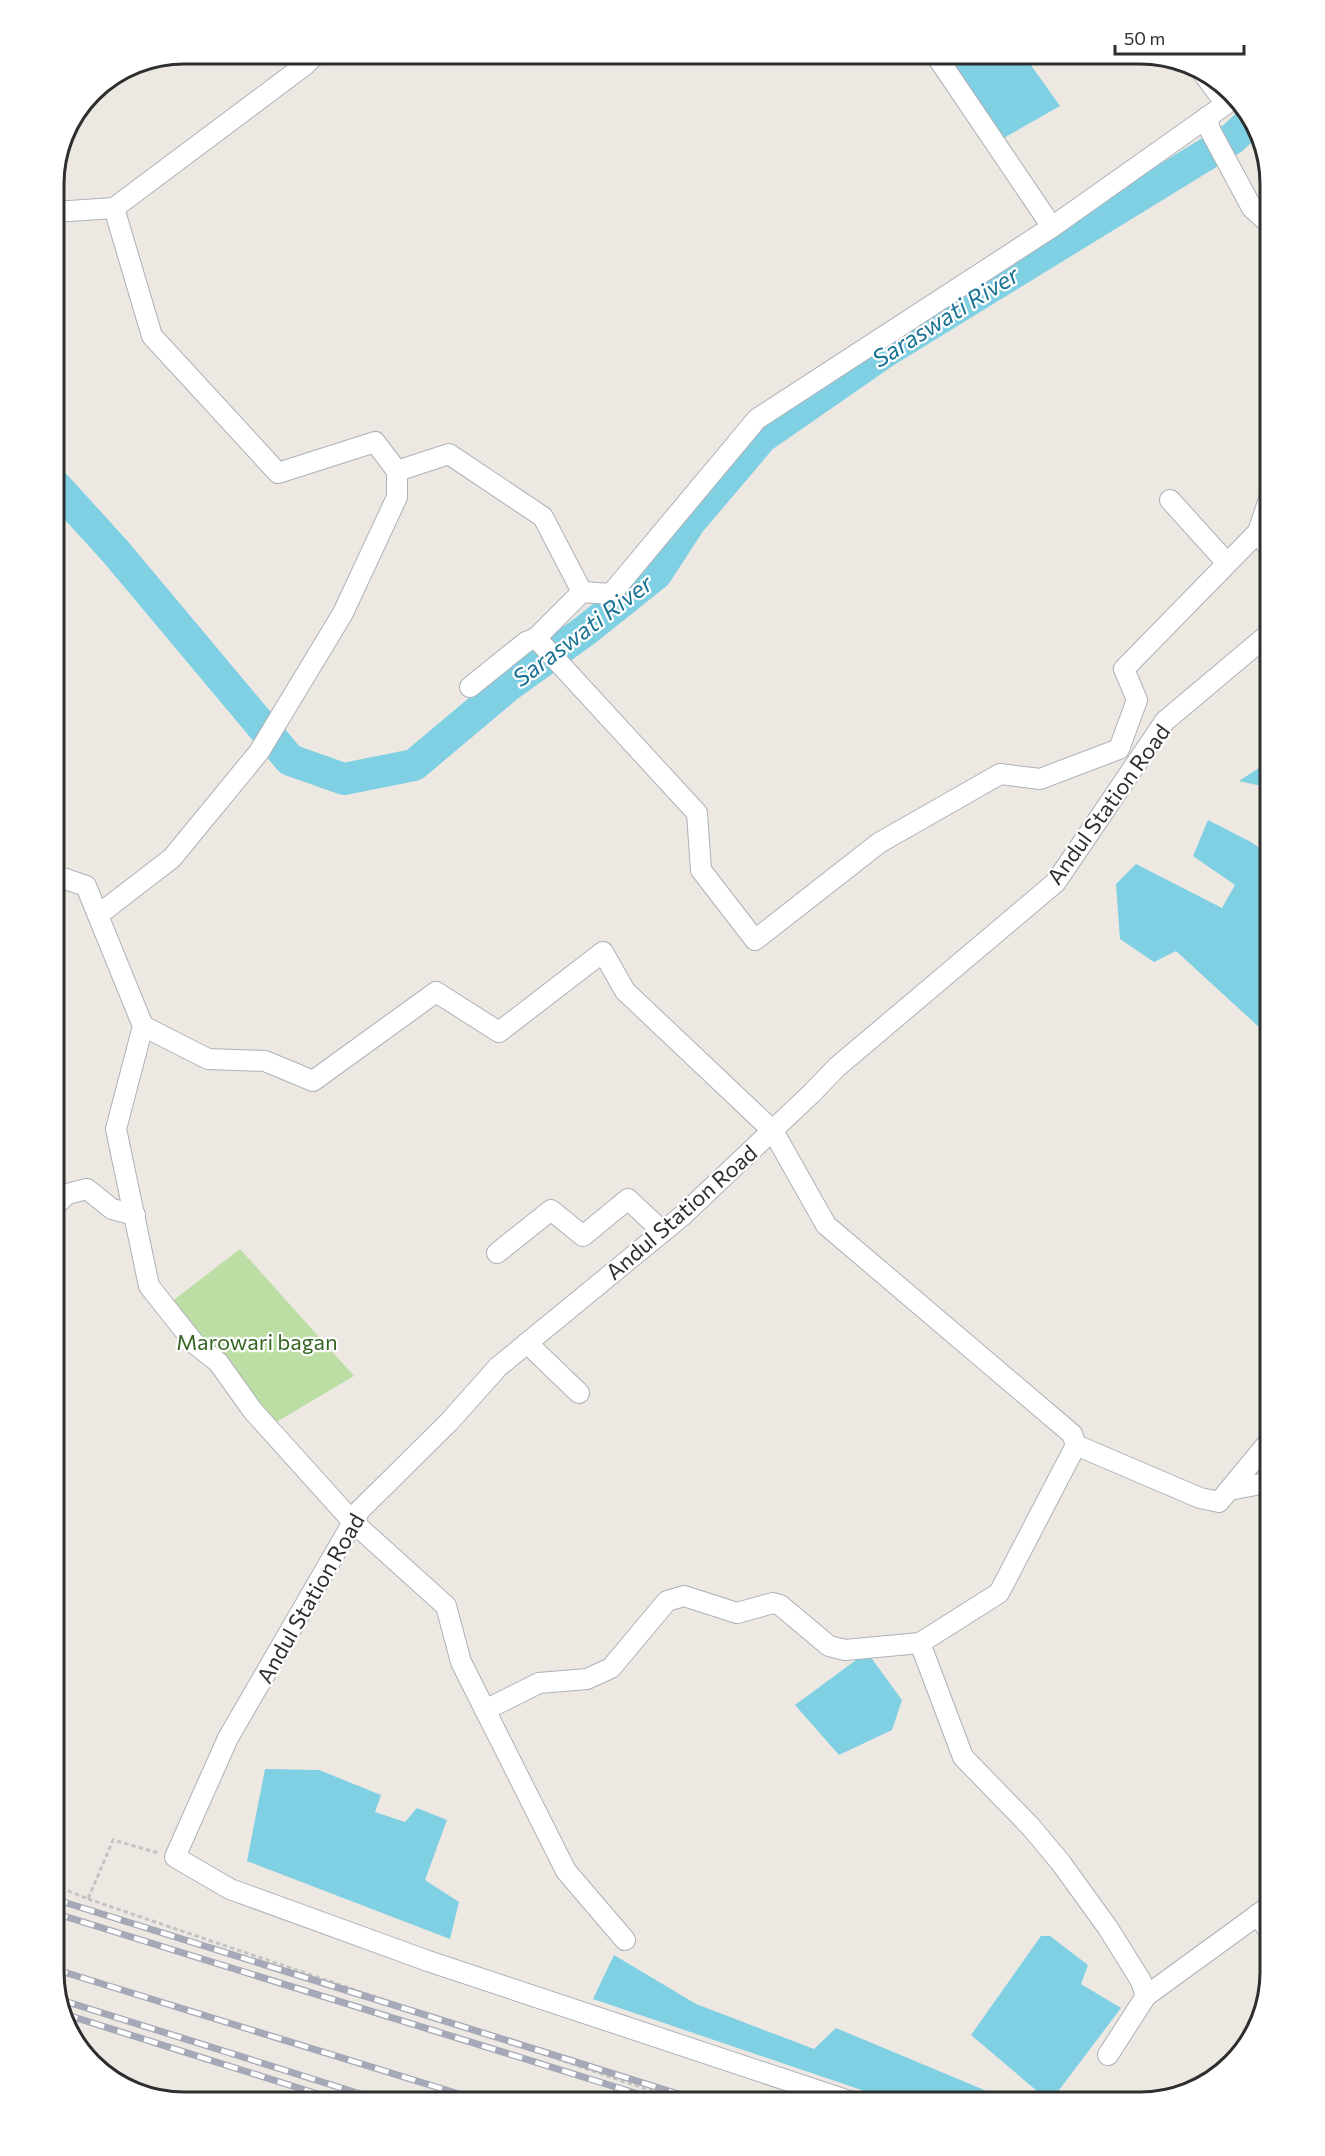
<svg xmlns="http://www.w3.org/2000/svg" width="1325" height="2156" viewBox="0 0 1325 2156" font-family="Commissioner,sans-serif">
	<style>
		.green { fill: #bcdea4 }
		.water { fill: #80d0e4 }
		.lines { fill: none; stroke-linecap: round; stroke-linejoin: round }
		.river { stroke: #80d0e4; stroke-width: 32 }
		.minor-casing { stroke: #aeb1b8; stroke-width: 22 }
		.path { stroke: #c4c4c4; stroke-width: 3; stroke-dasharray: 4.5 3; stroke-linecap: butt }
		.minor { stroke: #fff; stroke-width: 20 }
		.rail-casing { stroke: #a5a8b6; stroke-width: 7 }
		.rail { stroke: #fff; stroke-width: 4.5; stroke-dasharray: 14; stroke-linecap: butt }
		.labels { text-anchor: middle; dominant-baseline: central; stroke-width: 4.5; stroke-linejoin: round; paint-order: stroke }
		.street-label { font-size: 22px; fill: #2e2e2e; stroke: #fff }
		.park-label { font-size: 22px; fill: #356623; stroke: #fff }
		.water-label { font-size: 24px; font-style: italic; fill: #1b7394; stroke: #fff }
		.rim { fill: none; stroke: #2e2e2e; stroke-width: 3 }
	</style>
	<rect width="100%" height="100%" fill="#ede8e2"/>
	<!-- green -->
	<path class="green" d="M 240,1249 L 354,1376 L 268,1427 L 166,1306 Z"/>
	<!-- water -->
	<g class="water">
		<path d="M 955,54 L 1023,54 L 1060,106 L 995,143 L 948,58 Z"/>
		<path d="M 1271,760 L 1271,788 L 1239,781 Z"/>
		<path d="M 1208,820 L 1251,842 L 1271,856 L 1271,1038 L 1176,951 L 1154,962 L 1120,939 L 1116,884 L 1136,864 L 1222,908 L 1235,885 L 1193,856 Z"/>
		<path d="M 867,1652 L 902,1700 L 892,1730 L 839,1755 L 795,1705 Z"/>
		<path d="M 265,1769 L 319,1770 L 381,1795 L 375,1812 L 405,1822 L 417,1808 L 447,1820 L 425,1880 L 459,1902 L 450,1939 L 247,1861 Z"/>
		<path d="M 1041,1936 L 1050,1936 L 1088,1965 L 1081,1984 L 1121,2008 L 1050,2102 L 971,2035 Z"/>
		<path d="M 614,1955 L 696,2004 L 814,2049 L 836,2028 L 1013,2102 L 897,2102 L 593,1999 Z"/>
	</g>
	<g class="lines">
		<!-- river -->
		<path class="river" d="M 54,484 L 115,551 L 290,760 L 344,779 L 414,765 L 508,686 L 586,630 L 656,574 L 690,522 L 762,437 L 886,351 L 1233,138 L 1252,120"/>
		<!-- minor casing -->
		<g class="minor-casing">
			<g id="minor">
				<path d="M 935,54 L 1052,227"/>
				<path d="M 1207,117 L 1210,130 L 1252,208 L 1271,225"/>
				<path d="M 114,208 L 152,336 L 278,473 L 375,442 L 397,471 L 449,454 L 543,517 L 582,592 L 536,638 L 697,813 L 701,870 L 755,940 L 879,843 L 1000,774 L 1040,779 L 1119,749 L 1137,700 L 1124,669 L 1258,532 L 1271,551"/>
				<path d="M 54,212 L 114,208 L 305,65 L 316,54"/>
				<path d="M 1170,500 L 1227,563"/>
				<path d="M 1258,532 L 1271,493"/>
				<path d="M 582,592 L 611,594 L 757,419 L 1052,227 L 1226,104 L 1202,72"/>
				<path d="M 470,687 L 526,642 L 536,638"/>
				<path d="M 54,875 L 86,886 L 143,1026 L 116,1129 L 149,1286 L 195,1344 L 218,1362 L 253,1411 L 353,1522 L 446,1606 L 461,1662 L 566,1871 L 625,1940"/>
				<path d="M 98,915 L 172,858 L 259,752 L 343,613 L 397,497 L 397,471"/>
				<path d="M 143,1026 L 208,1059 L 265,1061 L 313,1081 L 436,992 L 499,1032 L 603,952 L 625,991 L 773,1131 L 826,1225 L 1072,1434 L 1076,1445 L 999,1593 L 920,1643 L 845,1650 L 829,1646 L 780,1605 L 773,1603 L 737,1613 L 684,1596 L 667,1601 L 611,1668 L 587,1679 L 539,1683 L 485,1710"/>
				<path d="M 54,1207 L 67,1194 L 87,1189 L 112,1209 L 135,1215"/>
				<path d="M 497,1253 L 551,1210 L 583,1236 L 628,1199 L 663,1232"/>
				<path d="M 527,1343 L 579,1393"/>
				<path d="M 1076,1445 L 1200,1498 L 1219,1502 L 1271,1439"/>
				<path d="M 1229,1490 L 1271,1482"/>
				<path d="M 920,1643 L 963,1757 L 1031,1827 L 1061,1863 L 1108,1928 L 1141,1981 L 1146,1996 L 1108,2055"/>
				<path d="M 1257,1915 L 1271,1933"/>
				<path d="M 1146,1996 L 1271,1905"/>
				<path d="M 852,2102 L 428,1961 L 230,1889 L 175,1857 L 228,1738 L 360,1510 L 449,1422 L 498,1367 L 682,1216 L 812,1093 L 837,1067 L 1056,882 L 1165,721 L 1271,632"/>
			</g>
		</g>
		<!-- path -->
		<g class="path">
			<path d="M 54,1885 L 88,1899 L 113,1840 L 159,1853"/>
			<path d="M 88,1899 L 684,2102"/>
		</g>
		<!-- minor -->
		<use href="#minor" class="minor"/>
		<!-- rail casing -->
		<g class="rail-casing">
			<g id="rail">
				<path d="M 54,1899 L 704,2102"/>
				<path d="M 54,1913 L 664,2102"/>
				<path d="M 54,1969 L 485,2102"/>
				<path d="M 61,2000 L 386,2102"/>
				<path d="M 64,2014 L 343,2102"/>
			</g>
		</g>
		<!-- rail -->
		<use href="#rail" class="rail"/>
	</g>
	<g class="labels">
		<!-- street labels -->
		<g class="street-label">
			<text transform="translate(1108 804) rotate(-54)">Andul Station Road</text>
			<text transform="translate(681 1212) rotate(-41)">Andul Station Road</text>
			<text transform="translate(310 1598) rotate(-60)">Andul Station Road</text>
		</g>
		<!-- park labels -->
		<g class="park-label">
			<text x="257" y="1341">Marowari bagan</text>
		</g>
		<!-- water labels -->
		<g class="water-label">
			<text transform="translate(945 316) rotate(-32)">Saraswati River</text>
			<text transform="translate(582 630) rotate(-37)">Saraswati River</text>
		</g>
	</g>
	<!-- crop -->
	<path d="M0 0H1325V2156H0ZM184 64H1140A120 120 0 0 1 1260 184V1972A120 120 0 0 1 1140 2092H184A120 120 0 0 1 64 1972V184A120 120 0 0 1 184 64Z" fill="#fff" fill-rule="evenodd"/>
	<path class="rim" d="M184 64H1140A120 120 0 0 1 1260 184V1972A120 120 0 0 1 1140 2092H184A120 120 0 0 1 64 1972V184A120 120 0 0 1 184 64Z"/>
	<!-- scale -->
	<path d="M1115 45v9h129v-9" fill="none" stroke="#2e2e2e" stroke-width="3"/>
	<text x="1124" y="45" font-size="18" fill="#2e2e2e" stroke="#ffffff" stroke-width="4.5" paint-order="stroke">50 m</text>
</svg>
